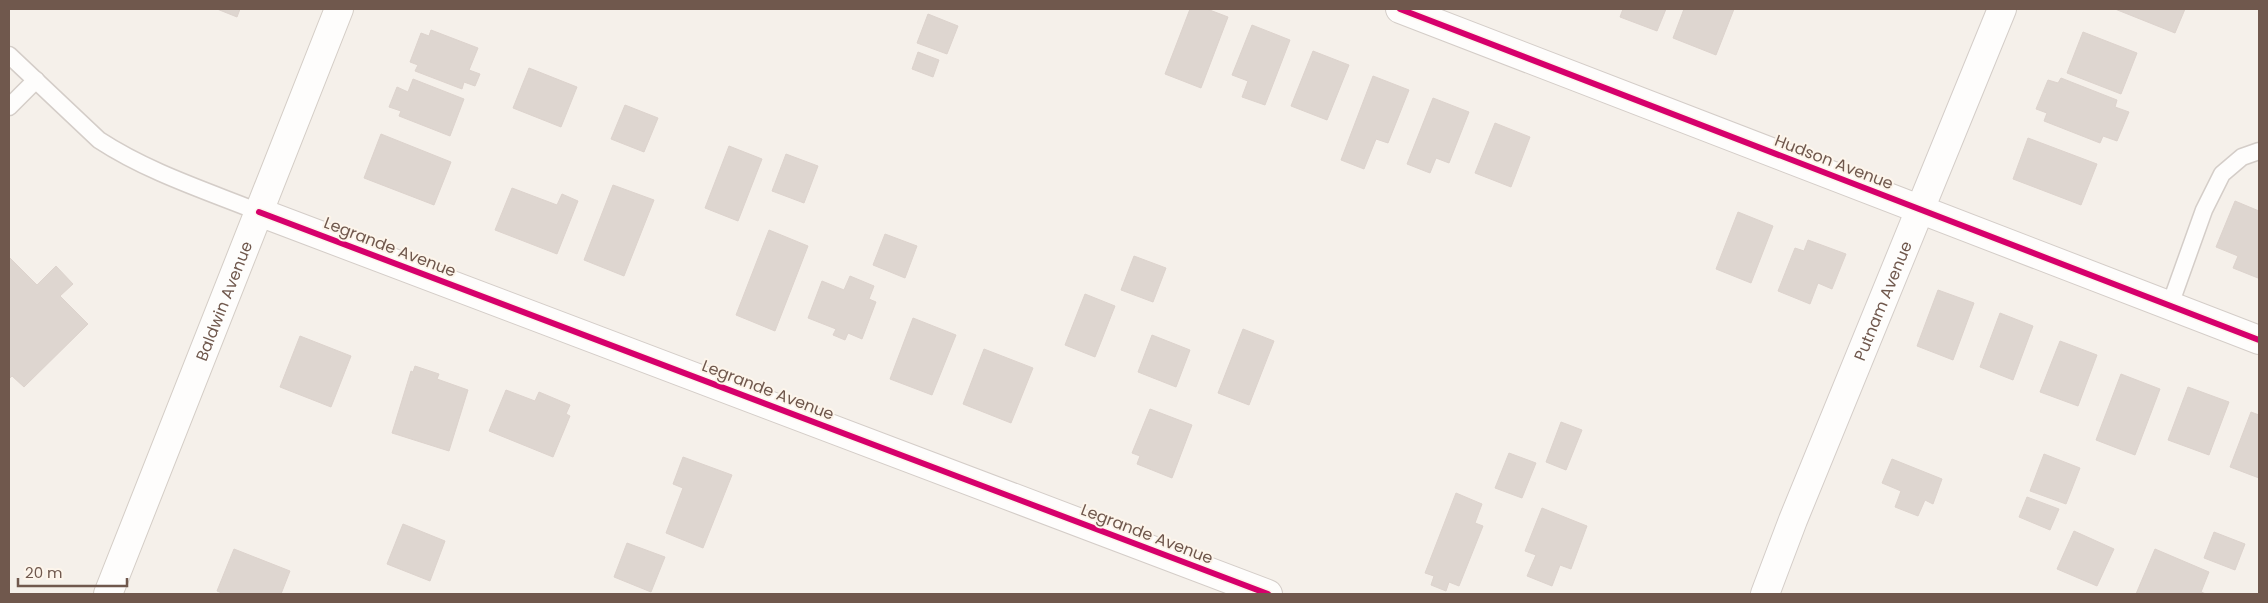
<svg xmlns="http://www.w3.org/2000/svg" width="2268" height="603" viewBox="0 0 2268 603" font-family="Poppins,sans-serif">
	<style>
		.building { fill: #ded6d0; stroke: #ddd3cd }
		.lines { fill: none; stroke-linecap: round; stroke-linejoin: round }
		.service-casing { stroke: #d4cdc8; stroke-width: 19 }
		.minor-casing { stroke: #d4cdc8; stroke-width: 30 }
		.secondary-casing { stroke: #d4cdc6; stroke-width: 30 }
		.service { stroke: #fefdfc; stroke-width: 16 }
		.minor { stroke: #fefdfc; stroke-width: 28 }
		.secondary { stroke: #fefdfc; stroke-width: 28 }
		.cycleway-casing { stroke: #fdf5eb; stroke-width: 9 }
		.cycleway { stroke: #d6006c; stroke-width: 6 }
		.labels { text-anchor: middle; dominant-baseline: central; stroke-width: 4; stroke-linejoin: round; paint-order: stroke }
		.street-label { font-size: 16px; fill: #70584d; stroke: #fdf5eb }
	</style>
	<rect width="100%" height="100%" fill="#f5f0ea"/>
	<!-- building -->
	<g class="building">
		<path d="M 217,9 L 240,9 L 237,17 Z"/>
		<path d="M 1190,9 L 1207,9 L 1228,17 L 1201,88 L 1165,74 Z"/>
		<path d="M 1623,9 L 1666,9 L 1657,31 L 1620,17 Z"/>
		<path d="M 1684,9 L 1734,9 L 1716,55 L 1673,38 Z"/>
		<path d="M 2115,9 L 2185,9 L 2175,33 Z"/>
		<path d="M 928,14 L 958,26 L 947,54 L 917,43 Z"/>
		<path d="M 1252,25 L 1290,40 L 1265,105 L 1242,97 L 1248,81 L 1232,75 Z"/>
		<path d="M 431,30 L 478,48 L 469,70 L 480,74 L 475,86 L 464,82 L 462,89 L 415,71 L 418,65 L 410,62 L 421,33 L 429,36 Z"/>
		<path d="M 2083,32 L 2137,53 L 2121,94 L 2067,73 Z"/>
		<path d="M 1313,51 L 1349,65 L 1327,120 L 1291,106 Z"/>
		<path d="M 918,52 L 939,60 L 933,77 L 912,69 Z"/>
		<path d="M 529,68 L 577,87 L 561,127 L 513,108 Z"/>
		<path d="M 1373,76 L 1409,90 L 1388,143 L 1376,139 L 1364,169 L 1341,160 Z"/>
		<path d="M 2061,78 L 2117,100 L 2115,107 L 2129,112 L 2117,141 L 2103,136 L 2100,143 L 2044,121 L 2047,113 L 2036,109 L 2048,80 L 2058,83 Z"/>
		<path d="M 413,79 L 464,99 L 450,136 L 399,116 L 401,111 L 389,107 L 397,87 L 408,92 Z"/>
		<path d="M 1433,98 L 1469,112 L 1449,163 L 1436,158 L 1430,173 L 1407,164 Z"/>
		<path d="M 625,105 L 658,118 L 644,152 L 611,139 Z"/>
		<path d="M 1495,123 L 1530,137 L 1511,187 L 1475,173 Z"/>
		<path d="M 381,134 L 451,162 L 434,205 L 364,178 Z"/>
		<path d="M 2028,138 L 2097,164 L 2081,205 L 2013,179 Z"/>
		<path d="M 729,146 L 762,159 L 738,221 L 705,208 Z"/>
		<path d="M 786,154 L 818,166 L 804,203 L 772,191 Z"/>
		<path d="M 613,185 L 654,200 L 624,276 L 584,260 Z"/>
		<path d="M 512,188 L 557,205 L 562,194 L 578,201 L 557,254 L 495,230 Z"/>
		<path d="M 2235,201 L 2259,211 L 2258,278 L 2233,268 L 2238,256 L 2216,247 Z"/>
		<path d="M 1738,212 L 1773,226 L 1751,283 L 1716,269 Z"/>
		<path d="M 769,230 L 808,246 L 775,331 L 736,315 Z"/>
		<path d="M 885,234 L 917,246 L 905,278 L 873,265 Z"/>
		<path d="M 1808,240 L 1846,254 L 1832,289 L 1818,283 L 1810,304 L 1778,291 L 1795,248 L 1804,251 Z"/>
		<path d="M 1134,256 L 1166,268 L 1153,302 L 1121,290 Z"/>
		<path d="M 9,257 L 37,285 L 56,266 L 73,284 L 60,296 L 88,324 L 24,387 L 12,376 L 9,379 Z"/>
		<path d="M 850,276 L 874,286 L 869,299 L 876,302 L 862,339 L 848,333 L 845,340 L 833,335 L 836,329 L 808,318 L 822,281 L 844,290 Z"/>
		<path d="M 1938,290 L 1974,303 L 1953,360 L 1917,346 Z"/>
		<path d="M 1085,294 L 1115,306 L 1095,357 L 1065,345 Z"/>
		<path d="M 2000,313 L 2033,326 L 2013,380 L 1980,367 Z"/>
		<path d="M 913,318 L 956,335 L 932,395 L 890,379 Z"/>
		<path d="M 1243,329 L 1274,341 L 1249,405 L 1218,393 Z"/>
		<path d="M 1152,335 L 1190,350 L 1176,387 L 1138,372 Z"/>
		<path d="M 300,336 L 351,356 L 331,407 L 280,387 Z"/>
		<path d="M 2060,341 L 2097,355 L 2078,406 L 2040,392 Z"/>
		<path d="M 984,349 L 1033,368 L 1011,423 L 963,404 Z"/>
		<path d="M 415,366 L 439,374 L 437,379 L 468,390 L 449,451 L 392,433 L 411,371 L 413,372 Z"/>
		<path d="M 2121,374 L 2160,389 L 2135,455 L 2096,440 Z"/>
		<path d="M 2188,387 L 2229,402 L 2209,455 L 2168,440 Z"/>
		<path d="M 506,390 L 535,401 L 539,392 L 570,405 L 566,414 L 570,416 L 553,457 L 489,431 Z"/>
		<path d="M 1150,409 L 1192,425 L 1172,478 L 1137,464 L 1140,456 L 1132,453 Z"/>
		<path d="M 2251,412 L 2259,415 L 2259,478 L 2230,467 Z"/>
		<path d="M 1561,422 L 1582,430 L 1566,470 L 1546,462 Z"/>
		<path d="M 1509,453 L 1536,463 L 1522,498 L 1495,488 Z"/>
		<path d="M 2044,454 L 2080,468 L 2066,504 L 2030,491 Z"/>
		<path d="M 683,457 L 732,475 L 703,548 L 666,533 L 683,488 L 673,484 Z"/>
		<path d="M 1892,459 L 1942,479 L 1933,504 L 1925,500 L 1918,516 L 1895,507 L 1901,491 L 1882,483 Z"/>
		<path d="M 1456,493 L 1482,504 L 1475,523 L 1483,526 L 1459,586 L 1449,582 L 1446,591 L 1431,585 L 1434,576 L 1425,573 Z"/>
		<path d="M 2027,497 L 2059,509 L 2050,530 L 2019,517 Z"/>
		<path d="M 1542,508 L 1587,526 L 1571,569 L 1560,565 L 1552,586 L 1527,576 L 1536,555 L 1525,551 Z"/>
		<path d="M 403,524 L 445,541 L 430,581 L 387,564 Z"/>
		<path d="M 2074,531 L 2114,549 L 2097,586 L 2057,569 Z"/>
		<path d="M 2214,532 L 2245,544 L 2235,570 L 2204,558 Z"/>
		<path d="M 627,543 L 665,557 L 651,592 L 614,577 Z"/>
		<path d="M 234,549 L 290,571 L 281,594 L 224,594 L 217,591 Z"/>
		<path d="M 2155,549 L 2209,572 L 2201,592 L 2206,594 L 2136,594 Z"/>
	</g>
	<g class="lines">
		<!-- service casing -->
		<g class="service-casing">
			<g id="service">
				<path d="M 9,55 L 99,140 C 148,172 204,190 259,212"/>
				<path d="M 9,107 L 36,80"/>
				<path d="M 2170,305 L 2204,210 L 2222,174 L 2242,157 L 2259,151"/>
			</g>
		</g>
		<!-- minor casing -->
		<g class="minor-casing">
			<g id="minor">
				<path d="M 1400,9 L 2259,340"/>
				<path d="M 259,212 L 1268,594"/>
				<path id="s1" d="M 1765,594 L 1793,520 L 2002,9"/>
			</g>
		</g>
		<!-- secondary casing -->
		<g class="secondary-casing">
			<g id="secondary">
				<path id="s2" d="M 108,594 L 339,9"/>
			</g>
		</g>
		<!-- service -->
		<use href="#service" class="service"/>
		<!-- minor -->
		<use href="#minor" class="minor"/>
		<!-- secondary -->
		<use href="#secondary" class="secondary"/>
		<!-- cycleway casing -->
		<g class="cycleway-casing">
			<g id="cycleway">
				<path d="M 1400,9 L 2259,340"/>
				<path d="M 259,212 L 1268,594"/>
			</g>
		</g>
		<!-- cycleway -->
		<use href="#cycleway" class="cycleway"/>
	</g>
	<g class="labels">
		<!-- street labels -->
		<g class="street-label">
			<text transform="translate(1834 162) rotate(21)">Hudson Avenue</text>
			<text transform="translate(390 247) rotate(21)">Legrande Avenue</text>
			<text stroke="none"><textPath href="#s2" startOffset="315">Baldwin Avenue</textPath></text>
			<text stroke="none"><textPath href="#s1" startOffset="316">Putnam Avenue</textPath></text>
			<text transform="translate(768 390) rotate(21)">Legrande Avenue</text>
			<text transform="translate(1147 534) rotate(21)">Legrande Avenue</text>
		</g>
	</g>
	<!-- border -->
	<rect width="2268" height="603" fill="none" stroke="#70584d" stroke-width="20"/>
	<!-- scale -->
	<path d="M18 578v8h109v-8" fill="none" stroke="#70584d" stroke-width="2.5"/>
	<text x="25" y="578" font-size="15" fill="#70584d" stroke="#fdf5eb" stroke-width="4" paint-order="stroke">20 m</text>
</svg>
